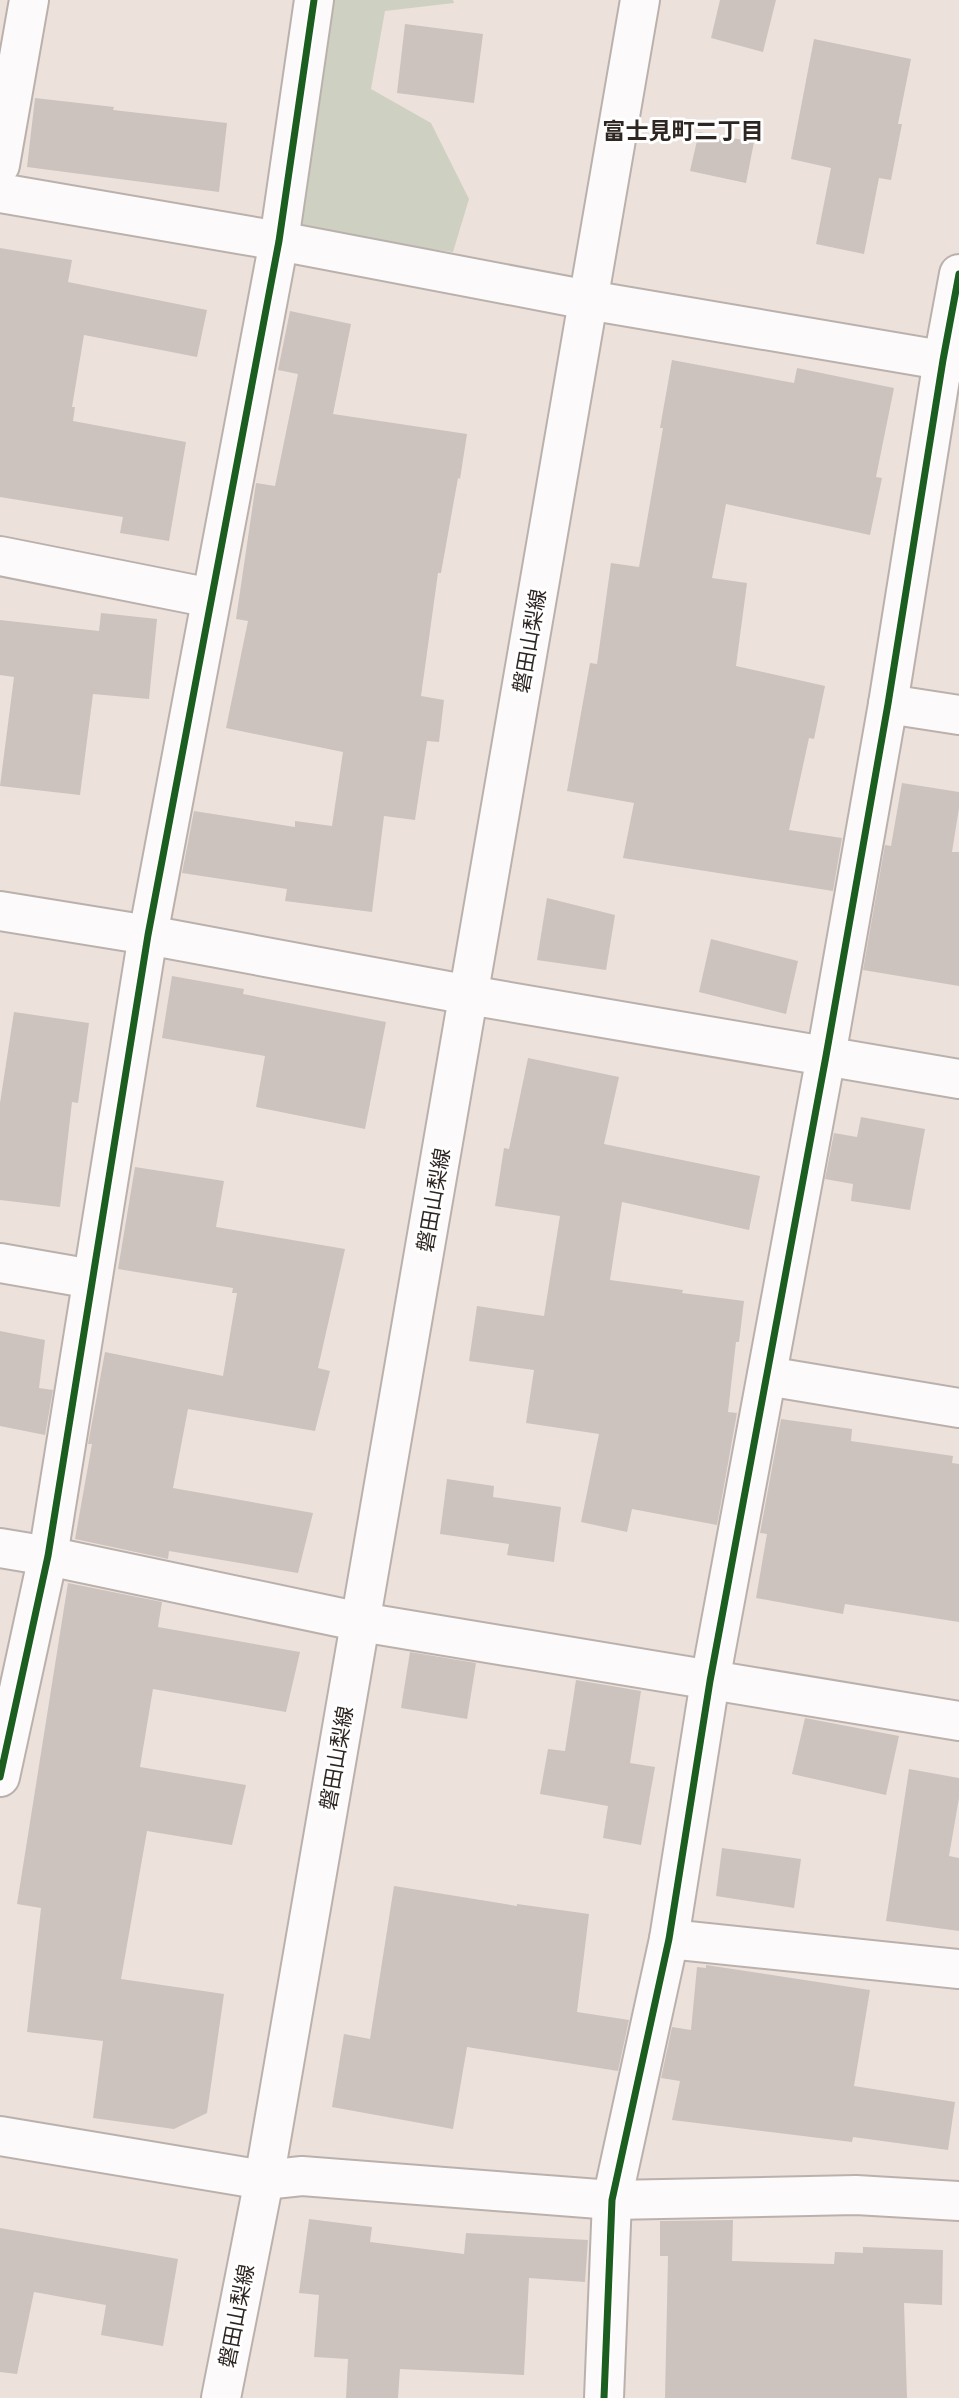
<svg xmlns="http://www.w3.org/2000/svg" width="959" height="2398" viewBox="0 0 959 2398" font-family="Signika,'Noto Sans JP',sans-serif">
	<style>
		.green { fill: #ced1c2 }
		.building { fill: #ccc3be }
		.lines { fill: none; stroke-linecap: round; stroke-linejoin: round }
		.minor-casing { stroke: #bab1ad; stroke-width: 42 }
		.secondary-casing { stroke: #bab1ad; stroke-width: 42 }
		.minor { stroke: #fcfafa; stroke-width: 38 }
		.secondary { stroke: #fcfafa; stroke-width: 38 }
		.cycleway-casing { stroke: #fff; stroke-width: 11 }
		.cycleway { stroke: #1b5e20; stroke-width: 7 }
		.labels { text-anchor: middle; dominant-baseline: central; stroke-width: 6; stroke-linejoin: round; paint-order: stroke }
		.street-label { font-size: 21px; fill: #2e2622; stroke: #fff }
		.neighbourhood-label { font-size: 23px; font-weight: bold; fill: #2e2622; stroke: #fff }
	</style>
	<rect width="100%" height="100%" fill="#ede1db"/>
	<!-- green -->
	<path class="green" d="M 314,0 L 453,0 L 454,3 L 385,11 L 371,89 L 431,123 L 469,199 L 453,252 L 280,230 Z"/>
	<!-- building -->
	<g class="building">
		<path d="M 720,0 L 776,0 L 763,52 L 711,38 Z"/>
		<path d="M 405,24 L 483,34 L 474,103 L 397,93 Z"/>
		<path d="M 814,39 L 911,59 L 898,124 L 902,124 L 891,180 L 879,178 L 864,254 L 816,244 L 831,168 L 791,159 Z"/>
		<path d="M 35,98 L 114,107 L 113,110 L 227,123 L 219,192 L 27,167 Z"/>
		<path d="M 699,132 L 754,142 L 746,183 L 690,171 Z"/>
		<path d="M 0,248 L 72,260 L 68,282 L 207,310 L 197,357 L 84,335 L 72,407 L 75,407 L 73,421 L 186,442 L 169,541 L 120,533 L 123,517 L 0,497 Z"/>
		<path d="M 290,311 L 351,324 L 333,414 L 467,434 L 460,479 L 458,478 L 441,573 L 438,573 L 421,696 L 444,700 L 439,742 L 427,741 L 415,820 L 384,816 L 372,912 L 285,901 L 287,889 L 182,873 L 194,811 L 295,827 L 295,821 L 332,826 L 343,752 L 226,728 L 248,621 L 236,619 L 256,483 L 275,486 L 298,374 L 278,370 Z"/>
		<path d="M 672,360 L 794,383 L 797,368 L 894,388 L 876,477 L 882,478 L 870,535 L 726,504 L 712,578 L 747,583 L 736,666 L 825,686 L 814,739 L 809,738 L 789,830 L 842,838 L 833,891 L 623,858 L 634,803 L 567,791 L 590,663 L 597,664 L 611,563 L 639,567 L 663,428 L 660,428 Z"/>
		<path d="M 101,613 L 157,619 L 149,699 L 93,694 L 80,795 L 0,786 L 14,677 L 0,675 L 0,620 L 99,631 Z"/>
		<path d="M 902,783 L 959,792 L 959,808 L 952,852 L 959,852 L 959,986 L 863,970 L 885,845 L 891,846 Z"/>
		<path d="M 547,898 L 615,915 L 606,970 L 537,960 Z"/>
		<path d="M 711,939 L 798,961 L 786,1014 L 699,992 Z"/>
		<path d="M 172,976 L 244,989 L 243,994 L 386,1022 L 365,1129 L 256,1107 L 265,1056 L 162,1038 Z"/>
		<path d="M 14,1012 L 89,1023 L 78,1103 L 72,1102 L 60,1207 L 0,1200 L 0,1103 Z"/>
		<path d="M 528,1058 L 619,1077 L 604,1144 L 760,1176 L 749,1230 L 622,1202 L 610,1280 L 683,1290 L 682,1293 L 744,1301 L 739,1342 L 736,1342 L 728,1412 L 737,1413 L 717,1525 L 632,1509 L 627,1532 L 581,1522 L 599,1434 L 526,1423 L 534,1370 L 469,1361 L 477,1306 L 544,1316 L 560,1216 L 495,1206 L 504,1148 L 509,1149 Z"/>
		<path d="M 861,1117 L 925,1129 L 910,1210 L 851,1201 L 853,1184 L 825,1179 L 834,1133 L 857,1137 Z"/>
		<path d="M 135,1167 L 224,1181 L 216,1227 L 345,1249 L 318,1368 L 330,1371 L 315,1431 L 188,1409 L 173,1488 L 313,1513 L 298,1573 L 175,1552 L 169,1551 L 168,1559 L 75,1539 L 92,1444 L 88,1444 L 105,1352 L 223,1376 L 237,1293 L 232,1293 L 233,1288 L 118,1269 Z"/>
		<path d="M 0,1331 L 45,1340 L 39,1388 L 53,1390 L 45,1435 L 0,1426 Z"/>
		<path d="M 781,1419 L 852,1429 L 851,1441 L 953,1456 L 952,1463 L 959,1464 L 959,1622 L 845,1604 L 843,1614 L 756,1598 L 767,1534 L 760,1533 Z"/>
		<path d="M 447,1479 L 494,1486 L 493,1497 L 561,1507 L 554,1562 L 507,1555 L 509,1544 L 440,1534 Z"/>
		<path d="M 68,1583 L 162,1602 L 158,1627 L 300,1652 L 286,1712 L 153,1689 L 140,1767 L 246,1785 L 232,1845 L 147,1831 L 121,1979 L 224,1994 L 207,2113 L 174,2129 L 93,2118 L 103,2041 L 27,2032 L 41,1908 L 17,1904 Z"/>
		<path d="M 410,1652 L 476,1663 L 467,1719 L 401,1708 Z"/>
		<path d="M 576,1680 L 641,1691 L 630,1763 L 655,1767 L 641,1845 L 603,1838 L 608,1806 L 540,1794 L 548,1749 L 565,1751 Z"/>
		<path d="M 805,1718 L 899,1736 L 886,1795 L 792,1774 Z"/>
		<path d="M 909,1769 L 959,1778 L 959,1798 L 949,1856 L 959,1858 L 959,1931 L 886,1921 Z"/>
		<path d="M 722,1848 L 801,1859 L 794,1908 L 716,1896 Z"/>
		<path d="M 394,1886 L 517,1906 L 517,1904 L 589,1914 L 577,2012 L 629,2020 L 618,2071 L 467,2047 L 453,2129 L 332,2107 L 344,2034 L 370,2039 Z"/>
		<path d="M 706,1965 L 870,1990 L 854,2086 L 955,2102 L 948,2150 L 853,2137 L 852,2142 L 672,2120 L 680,2081 L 661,2078 L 672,2027 L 691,2030 L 697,1967 L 706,1968 Z"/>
		<path d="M 309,2219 L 372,2227 L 370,2242 L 464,2254 L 466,2233 L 588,2240 L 585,2282 L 529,2278 L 524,2375 L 400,2369 L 398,2398 L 346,2398 L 348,2359 L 314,2357 L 319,2295 L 299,2293 Z"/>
		<path d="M 733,2220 L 732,2261 L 834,2264 L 835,2252 L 863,2253 L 863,2247 L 943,2250 L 942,2305 L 904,2303 L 907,2398 L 665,2398 L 668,2256 L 660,2256 L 660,2221 Z"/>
		<path d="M 0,2228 L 178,2259 L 163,2346 L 101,2335 L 106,2305 L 34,2292 L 17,2374 L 0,2372 Z"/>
	</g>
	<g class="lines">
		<!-- minor casing -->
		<g class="minor-casing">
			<g id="minor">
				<path d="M 0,165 L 29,0"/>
				<path d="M 0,193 L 279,241 L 588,300 L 959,363"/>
				<path d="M 0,556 L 211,598"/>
				<path d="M 888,704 L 959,715"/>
				<path d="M 0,911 L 148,935 L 469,995 L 959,1079"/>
				<path d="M 0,1263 L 92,1279"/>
				<path d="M 767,1376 L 959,1408"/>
				<path d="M 0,1548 L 48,1556 L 361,1622 L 959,1721"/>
				<path d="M 0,1777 L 48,1556 L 148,935 L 279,241 L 314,0"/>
				<path d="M 669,1939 L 959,1969"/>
				<path d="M 0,2136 L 264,2180 L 302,2176 L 612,2200 L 856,2195 L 959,2201"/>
				<path d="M 604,2398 L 612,2200 L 669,1939 L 710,1681 L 826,1056 L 888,704 L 943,360 L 959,274"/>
			</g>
		</g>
		<!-- secondary casing -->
		<g class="secondary-casing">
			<path id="secondary" d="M 221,2398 L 264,2180 L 640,0"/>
		</g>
		<!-- minor -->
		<use href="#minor" class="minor"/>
		<!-- secondary -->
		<use href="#secondary" class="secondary"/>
		<!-- cycleway casing -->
		<g class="cycleway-casing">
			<g id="cycleway">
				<path d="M 0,1777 L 48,1556 L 148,935 L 279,241 L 314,0"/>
				<path d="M 604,2398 L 612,2200 L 669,1939 L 710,1681 L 826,1056 L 888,704 L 943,360 L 959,274"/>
			</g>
		</g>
		<!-- cycleway -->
		<use href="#cycleway" class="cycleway"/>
	</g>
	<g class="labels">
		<!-- street labels -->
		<g class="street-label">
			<text transform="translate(530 641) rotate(-80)">磐田山梨線</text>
			<text transform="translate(434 1200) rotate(-80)">磐田山梨線</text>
			<text transform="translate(337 1758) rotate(-80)">磐田山梨線</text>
			<text transform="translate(237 2316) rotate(-79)">磐田山梨線</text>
		</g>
		<!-- neighbourhood labels -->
		<g class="neighbourhood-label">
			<text x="683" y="131">富士見町二丁目</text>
		</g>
	</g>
</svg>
